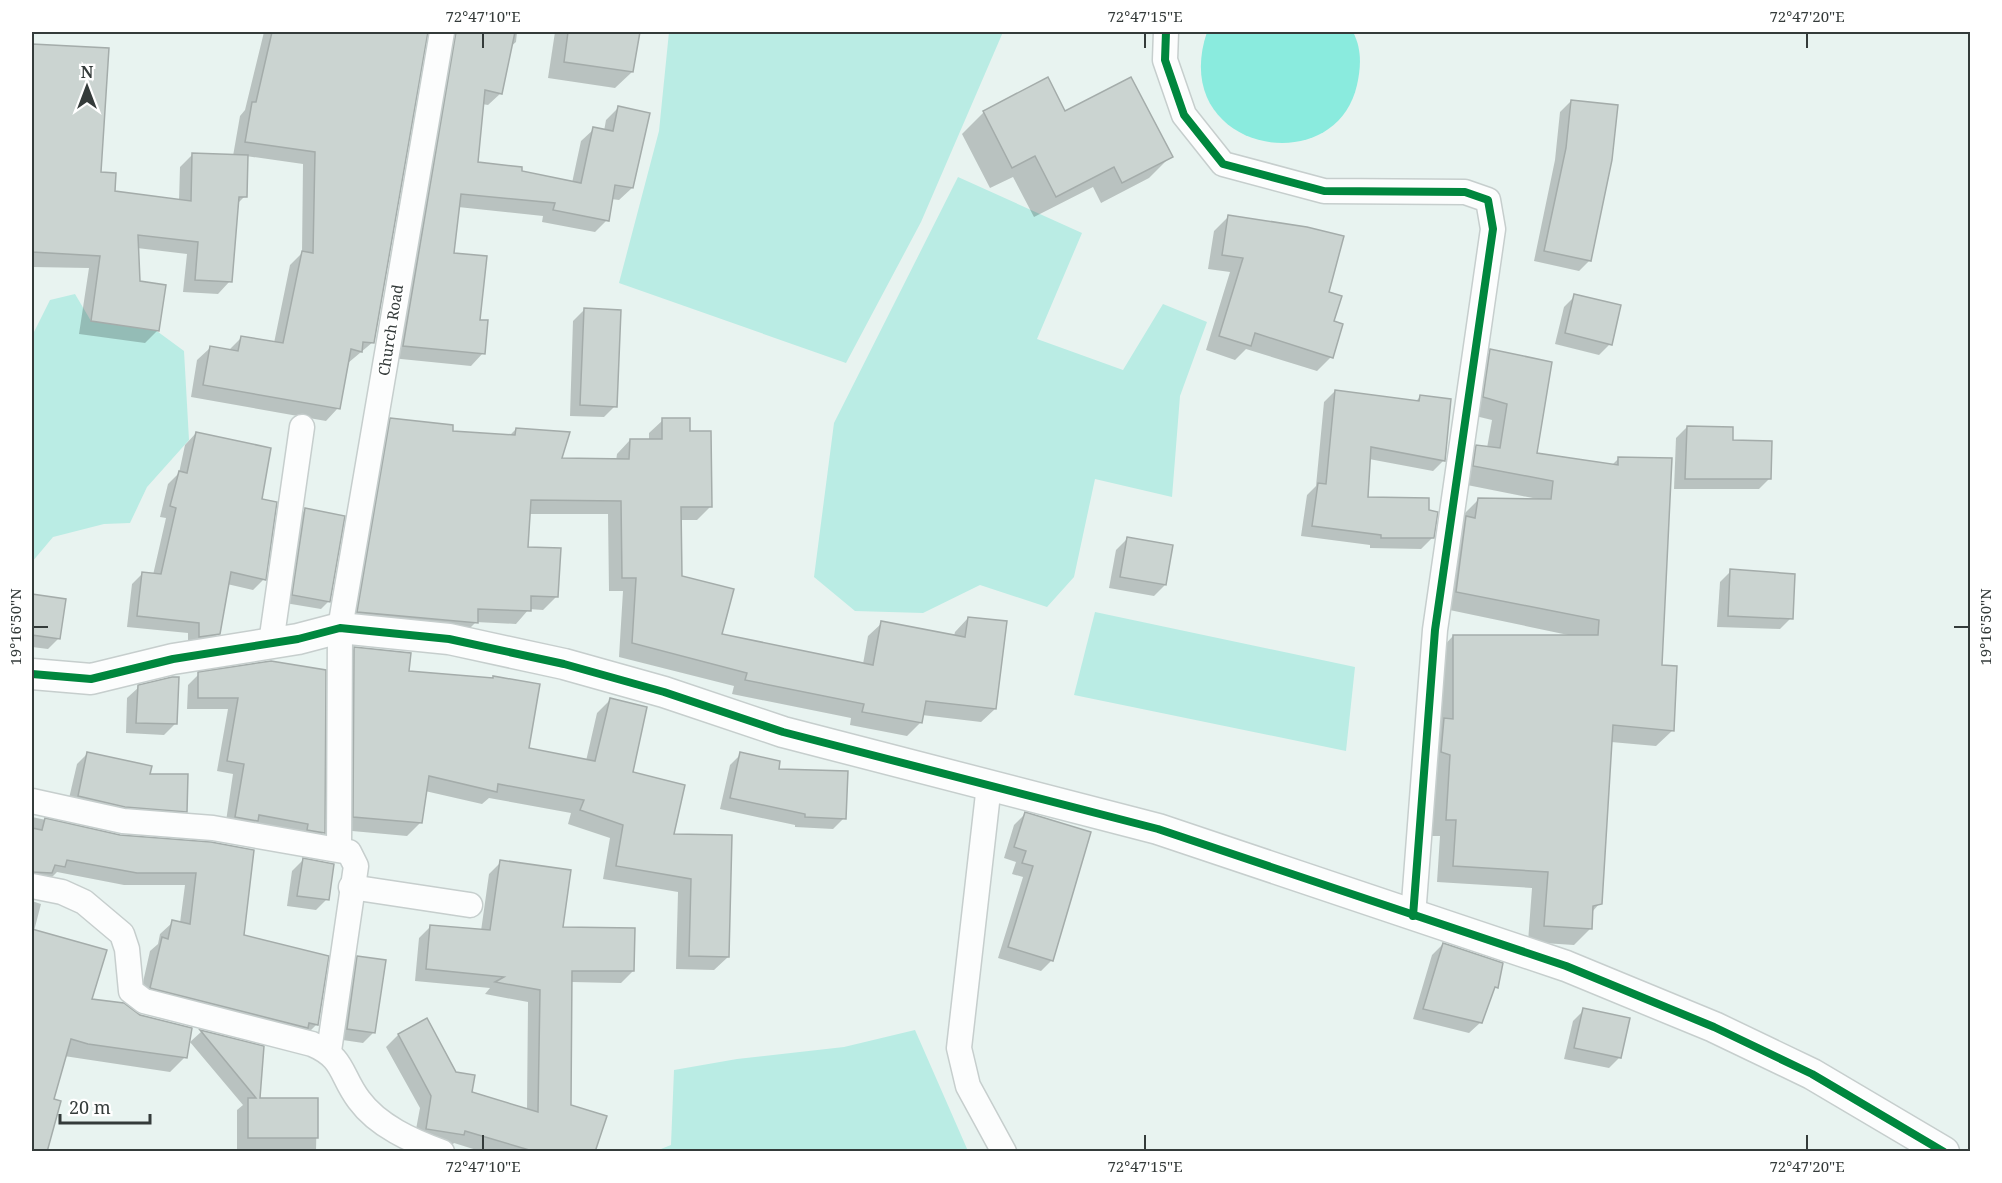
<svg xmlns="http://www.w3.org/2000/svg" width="2002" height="1183" viewBox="0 0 2002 1183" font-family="'Noto Serif',serif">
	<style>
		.green { fill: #baece4 }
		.water { fill: #8aebde }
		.shadow { fill: #0003 }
		.building { fill: #cbd4d1; stroke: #a4acaa; stroke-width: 1.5 }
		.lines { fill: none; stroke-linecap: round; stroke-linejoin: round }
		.minor-casing { stroke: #c6cecd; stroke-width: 27 }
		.tertiary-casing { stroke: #c6cecd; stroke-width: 33 }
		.minor { stroke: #fcfdfd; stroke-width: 24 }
		.tertiary { stroke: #fcfdfd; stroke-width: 30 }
		.cycleway-casing { stroke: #fff; stroke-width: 11 }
		.cycleway { stroke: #00873e; stroke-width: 8 }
		.ticks { fill: none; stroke: #343b3a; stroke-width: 2 }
		.labels { text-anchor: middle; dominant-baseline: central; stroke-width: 4.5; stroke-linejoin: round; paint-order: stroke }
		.street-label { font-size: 15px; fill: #343b3a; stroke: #fff }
		.neatline { fill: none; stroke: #343b3a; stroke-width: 2 }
		.ticks-label { font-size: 15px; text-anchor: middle; fill: #343b3a }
	</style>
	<rect width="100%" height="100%" fill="#e8f3f0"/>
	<!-- green -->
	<g class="green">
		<path d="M 669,32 L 1003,32 L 921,222 L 846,363 L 619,283 L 659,131 Z"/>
		<path d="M 958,177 L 1082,233 L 1037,339 L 1123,370 L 1163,304 L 1207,322 L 1180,396 L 1172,497 L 1095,479 L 1074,577 L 1047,607 L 980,585 L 923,613 L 855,611 L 814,577 L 834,423 Z"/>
		<path d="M 75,294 L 91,321 L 150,326 L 184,351 L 189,440 L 147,487 L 130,523 L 104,524 L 53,537 L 32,562 L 32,336 L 50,300 Z"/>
		<path d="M 1095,612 L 1355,667 L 1346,751 L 1074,695 Z"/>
		<path d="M 915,1030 L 968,1151 L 656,1151 L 671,1145 L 674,1070 L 737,1059 L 844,1047 Z"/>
	</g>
	<!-- water -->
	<path class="water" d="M 1207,32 L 1353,32 C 1362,49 1361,67 1357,85 C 1335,183 1167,151 1207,32 Z"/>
	<!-- shadow -->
	<g class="shadow">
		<path d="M 264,32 L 427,32 L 373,342 L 348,363 L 338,408 L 326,421 L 191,397 L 197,360 L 210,348 L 228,351 L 241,338 L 274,343 L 290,265 L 302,253 L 303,164 L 246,156 L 245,196 L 236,205 L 230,281 L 218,294 L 183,292 L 187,254 L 137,248 L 139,282 L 157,331 L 145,343 L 79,334 L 89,268 L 32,267 L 32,45 L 107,50 L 99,174 L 113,193 L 179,201 L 180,167 L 193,154 L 233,156 L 240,116 L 245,110 Z"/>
		<path d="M 461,32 L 517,32 L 516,42 L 510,47 L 501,93 L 488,105 L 482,104 L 476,164 L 572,183 L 581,141 L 594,129 L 604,131 L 606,120 L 619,107 L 632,188 L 619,200 L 611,199 L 607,220 L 595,232 L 542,222 L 543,216 L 458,207 L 453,254 L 478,321 L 483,353 L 471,366 L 391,358 L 444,46 Z"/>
		<path d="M 555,32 L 638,32 L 632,72 L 615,88 L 548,78 Z"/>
		<path d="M 1571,101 L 1590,260 L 1579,271 L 1534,261 L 1555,160 L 1560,112 Z"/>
		<path d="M 984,112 L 1065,113 L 1171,156 L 1149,178 L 1101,203 L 1093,187 L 1034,217 L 1013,177 L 990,188 L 962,134 Z"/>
		<path d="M 1228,217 L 1327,293 L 1332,322 L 1331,357 L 1317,371 L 1246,349 L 1235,360 L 1206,350 L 1230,272 L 1208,269 L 1214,231 Z"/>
		<path d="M 1575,296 L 1610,344 L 1599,355 L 1555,344 L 1564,307 Z"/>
		<path d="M 584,310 L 615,406 L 604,417 L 570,416 L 573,321 Z"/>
		<path d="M 1491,351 L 1535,454 L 1612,465 L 1619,458 L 1673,730 L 1656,746 L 1611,742 L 1600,903 L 1592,912 L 1591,928 L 1574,945 L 1528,942 L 1532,888 L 1437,882 L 1440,836 L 1430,836 L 1437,653 L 1453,636 L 1573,636 L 1440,608 L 1462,516 L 1478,500 L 1543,500 L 1457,483 L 1460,463 L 1477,446 L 1487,448 L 1492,420 L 1467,414 L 1474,367 Z"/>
		<path d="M 1335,391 L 1415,402 L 1421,396 L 1444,460 L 1433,471 L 1369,459 L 1366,498 L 1432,538 L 1421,549 L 1370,548 L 1370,545 L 1301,536 L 1307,495 L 1316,486 L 1324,402 Z"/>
		<path d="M 391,420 L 451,432 L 509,436 L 516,429 L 560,460 L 616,461 L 617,454 L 630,440 L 649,440 L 649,433 L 663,420 L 689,433 L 710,507 L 697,520 L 679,520 L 681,577 L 720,635 L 863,664 L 868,636 L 882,623 L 954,636 L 955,632 L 968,618 L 995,709 L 981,722 L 922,715 L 921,722 L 907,736 L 850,725 L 851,718 L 732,694 L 734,686 L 619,657 L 623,591 L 609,591 L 608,514 L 529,514 L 526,549 L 557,596 L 543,610 L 529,609 L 516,624 L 476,622 L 463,635 L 344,626 L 377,433 Z"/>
		<path d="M 1687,427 L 1731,442 L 1770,478 L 1759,489 L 1674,489 L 1676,438 Z"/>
		<path d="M 196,433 L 260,501 L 264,579 L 253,590 L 227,584 L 219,633 L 207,645 L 188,648 L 188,633 L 127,627 L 132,584 L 143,573 L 153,575 L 166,518 L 160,517 L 168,484 L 179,473 L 185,445 Z"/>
		<path d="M 305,510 L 329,601 L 321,609 L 285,603 L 298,517 Z"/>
		<path d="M 1127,539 L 1165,585 L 1154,596 L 1109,588 L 1116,550 Z"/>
		<path d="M 1731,571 L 1791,618 L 1780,629 L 1717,627 L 1720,582 Z"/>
		<path d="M 32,596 L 64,600 L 59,638 L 48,649 L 32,647 Z"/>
		<path d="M 355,648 L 407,672 L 527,749 L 586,761 L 597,713 L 610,700 L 631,773 L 672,835 L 728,957 L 714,970 L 676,969 L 678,892 L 603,879 L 610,838 L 568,824 L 571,813 L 489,798 L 482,804 L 425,791 L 420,823 L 407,836 L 341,830 L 341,662 Z"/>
		<path d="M 271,662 L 323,833 L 312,844 L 225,828 L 233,774 L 217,771 L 228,709 L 187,709 L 188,685 L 199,674 Z"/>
		<path d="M 139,687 L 175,724 L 164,735 L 126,733 L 127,698 Z"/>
		<path d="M 88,753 L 148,775 L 185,811 L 174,822 L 67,807 L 77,764 Z"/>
		<path d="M 741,754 L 777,770 L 844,818 L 833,829 L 795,827 L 795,825 L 720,809 L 730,765 Z"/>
		<path d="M 1025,814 L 1052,960 L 1041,971 L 998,958 L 1023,877 L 1012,874 L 1016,862 L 1004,858 L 1014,825 Z"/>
		<path d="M 32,817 L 120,836 L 211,844 L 242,937 L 317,1024 L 305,1036 L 139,1000 L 150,951 L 158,944 L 160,934 L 173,922 L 180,923 L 185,885 L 124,885 L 57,872 L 51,878 L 32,885 Z"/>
		<path d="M 303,860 L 327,899 L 316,910 L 287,906 L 292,871 Z"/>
		<path d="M 501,862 L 561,928 L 633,971 L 621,983 L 571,982 L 569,1106 L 594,1152 L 483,1152 L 454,1143 L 451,1146 L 414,1140 L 420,1108 L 386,1047 L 398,1035 L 426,1020 L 455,1074 L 470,1093 L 527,1110 L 528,1002 L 485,994 L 490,988 L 415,981 L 419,938 L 431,926 L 481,931 L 489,874 Z"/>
		<path d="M 32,901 L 41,904 L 34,931 L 90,1000 L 185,1057 L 170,1072 L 64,1056 L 52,1100 L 45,1152 L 32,1152 Z"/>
		<path d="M 1443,944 L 1496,987 L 1491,992 L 1481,1022 L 1469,1033 L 1413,1019 L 1432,955 Z"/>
		<path d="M 358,957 L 374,1032 L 363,1043 L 336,1039 L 347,968 Z"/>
		<path d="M 1584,1010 L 1620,1057 L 1609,1068 L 1564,1059 L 1573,1021 Z"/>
		<path d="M 201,1032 L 262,1048 L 258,1100 L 317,1100 L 316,1152 L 237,1149 L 237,1110 L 243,1105 L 190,1042 Z"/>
	</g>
	<!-- building -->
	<g class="building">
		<path d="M 272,32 L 428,32 L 374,343 L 363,342 L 362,352 L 351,349 L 340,409 L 203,385 L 210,346 L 238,351 L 241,336 L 283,343 L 302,251 L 313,253 L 315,152 L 245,142 L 252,102 L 256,102 Z"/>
		<path d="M 456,32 L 515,32 L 502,94 L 485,90 L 478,162 L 522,167 L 522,171 L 581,183 L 593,127 L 613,131 L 618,106 L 650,113 L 633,188 L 615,185 L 609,221 L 553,210 L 555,203 L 461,194 L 454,253 L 487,256 L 480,320 L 488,320 L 485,354 L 403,346 Z"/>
		<path d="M 568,32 L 640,32 L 633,72 L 564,62 Z"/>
		<path d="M 32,44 L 109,48 L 101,172 L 116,173 L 115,191 L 191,201 L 192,153 L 248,155 L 247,197 L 239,197 L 232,282 L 195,280 L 198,242 L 138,235 L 140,281 L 166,285 L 159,331 L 91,321 L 100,256 L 32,252 Z"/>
		<path d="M 1048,77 L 1065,111 L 1131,77 L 1173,157 L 1122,183 L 1114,167 L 1056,197 L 1035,156 L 1012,168 L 983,111 Z"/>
		<path d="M 1571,100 L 1618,105 L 1612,160 L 1591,261 L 1544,251 L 1566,148 Z"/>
		<path d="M 1228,215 L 1307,227 L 1344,236 L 1329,292 L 1342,296 L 1334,321 L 1343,324 L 1333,358 L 1255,333 L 1251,346 L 1219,336 L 1243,258 L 1222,255 Z"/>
		<path d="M 1574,294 L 1621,305 L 1612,345 L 1565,333 Z"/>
		<path d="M 584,308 L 621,310 L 617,407 L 580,405 Z"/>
		<path d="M 1490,349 L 1552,362 L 1537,453 L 1618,465 L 1618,457 L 1672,458 L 1662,665 L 1677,666 L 1674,731 L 1613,725 L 1602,904 L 1593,906 L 1592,929 L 1544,926 L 1548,872 L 1453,866 L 1456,820 L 1446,820 L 1450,755 L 1441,752 L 1444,718 L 1453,719 L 1453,635 L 1598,635 L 1599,620 L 1456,592 L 1466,516 L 1475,518 L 1478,498 L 1551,499 L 1553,481 L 1473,466 L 1476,445 L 1500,448 L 1507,404 L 1483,397 Z"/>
		<path d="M 1335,390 L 1419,401 L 1420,395 L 1451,399 L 1445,461 L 1371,447 L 1368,497 L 1429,498 L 1429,510 L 1438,512 L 1434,538 L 1381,538 L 1381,535 L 1312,526 L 1318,483 L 1326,484 Z"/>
		<path d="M 390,418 L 453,425 L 453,431 L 515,435 L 516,428 L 570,432 L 562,458 L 629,459 L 630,439 L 662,439 L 662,418 L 690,418 L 690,431 L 711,431 L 712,507 L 681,507 L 682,576 L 734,589 L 722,634 L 873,665 L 881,621 L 965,637 L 968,617 L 1007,621 L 996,709 L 926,701 L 922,723 L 862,712 L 864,704 L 745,680 L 747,673 L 632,643 L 636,578 L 622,578 L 621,501 L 531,500 L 528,547 L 561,548 L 558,597 L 531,596 L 531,611 L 478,609 L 478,623 L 357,612 Z"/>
		<path d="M 1687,426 L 1733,427 L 1733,440 L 1772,441 L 1771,479 L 1685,479 Z"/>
		<path d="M 196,432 L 271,448 L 262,499 L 277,502 L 266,580 L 231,572 L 220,634 L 199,637 L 199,623 L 137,616 L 142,572 L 161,574 L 176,508 L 170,506 L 179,471 L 187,473 Z"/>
		<path d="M 305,508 L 345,516 L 330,602 L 292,595 Z"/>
		<path d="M 1127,537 L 1173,545 L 1166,585 L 1120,577 Z"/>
		<path d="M 1730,569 L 1795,574 L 1793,619 L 1728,616 Z"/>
		<path d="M 32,594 L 66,599 L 60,639 L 32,635 Z"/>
		<path d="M 354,647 L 411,653 L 409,671 L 493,678 L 493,676 L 540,684 L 529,748 L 595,761 L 610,698 L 647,707 L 633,772 L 685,785 L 674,834 L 732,835 L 729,957 L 689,956 L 691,879 L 616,866 L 623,825 L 580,810 L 584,800 L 498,784 L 497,792 L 429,776 L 422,823 L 353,817 Z"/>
		<path d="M 271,661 L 326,670 L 325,833 L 307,830 L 308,824 L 259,815 L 258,821 L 235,817 L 244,764 L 227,761 L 238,698 L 198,698 L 198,672 Z"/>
		<path d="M 172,677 L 179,677 L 177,724 L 136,723 L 138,685 Z"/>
		<path d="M 87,752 L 152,766 L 150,774 L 188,774 L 187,812 L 125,807 L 78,796 Z"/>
		<path d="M 740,752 L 780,761 L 779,769 L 848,771 L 846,819 L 805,817 L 805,814 L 730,798 Z"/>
		<path d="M 1025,812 L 1091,832 L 1053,961 L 1008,947 L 1033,866 L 1022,863 L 1026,851 L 1014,847 Z"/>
		<path d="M 45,818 L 120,835 L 211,842 L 254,850 L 244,935 L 329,956 L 318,1025 L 309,1023 L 308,1028 L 150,988 L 162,937 L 168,939 L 172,920 L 190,924 L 196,873 L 137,873 L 67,860 L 65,867 L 55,865 L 52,873 L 32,872 L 32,828 L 42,830 Z"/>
		<path d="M 303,858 L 334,864 L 329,900 L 297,896 Z"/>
		<path d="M 500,860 L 571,870 L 563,927 L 635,928 L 634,971 L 572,971 L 571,1105 L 607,1116 L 595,1152 L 536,1152 L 465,1131 L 464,1135 L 426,1129 L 431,1096 L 398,1034 L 427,1018 L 456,1072 L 475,1075 L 472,1092 L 538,1112 L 540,990 L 495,982 L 504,977 L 426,969 L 430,925 L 490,930 Z"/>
		<path d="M 32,929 L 107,950 L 92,999 L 124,1003 L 140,1015 L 192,1028 L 187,1058 L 88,1044 L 71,1039 L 54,1099 L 61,1101 L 47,1152 L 32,1152 Z"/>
		<path d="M 1443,943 L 1503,963 L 1498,988 L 1495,987 L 1482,1023 L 1423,1009 Z"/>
		<path d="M 357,956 L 386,960 L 375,1033 L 347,1029 Z"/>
		<path d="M 1583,1008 L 1630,1018 L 1621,1058 L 1574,1048 Z"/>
		<path d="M 200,1030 L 264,1046 L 260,1098 L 318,1098 L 318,1138 L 248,1138 L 248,1098 L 256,1098 Z"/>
	</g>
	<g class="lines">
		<!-- minor casing -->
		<g class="minor-casing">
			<g id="minor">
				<path d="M 1166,32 L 1165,60 L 1184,115 L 1223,164 L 1324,191 L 1465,192 L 1488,200 L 1493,229 L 1435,630 L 1413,916"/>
				<path d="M 271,643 L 302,427"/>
				<path d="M 989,785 L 959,1048 L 968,1086 L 1004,1152"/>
				<path d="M 32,801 L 123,821 L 213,828 L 349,852 L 356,866 L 329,1051"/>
				<path d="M 339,849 L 340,628 L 442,32"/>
				<path d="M 32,886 L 62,892 L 84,902 L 122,934 L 127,949 L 131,991 L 144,1001 L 312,1044 C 345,1058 340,1075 359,1100 C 378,1126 412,1141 442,1152"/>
				<path d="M 351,887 L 470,905"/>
			</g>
		</g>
		<!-- tertiary casing -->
		<g class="tertiary-casing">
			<path id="tertiary" d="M 32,674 L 91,679 L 173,659 L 298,639 L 340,628 L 449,639 L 564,664 L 664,692 L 783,732 L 1158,829 L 1566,966 L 1714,1027 L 1812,1074 L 1944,1152"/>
		</g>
		<!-- minor -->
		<use href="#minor" class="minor"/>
		<!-- tertiary -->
		<use href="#tertiary" class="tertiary"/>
		<!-- cycleway casing -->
		<g class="cycleway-casing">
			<g id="cycleway">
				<path d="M 1166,32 L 1165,60 L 1184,115 L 1223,164 L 1324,191 L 1465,192 L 1488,200 L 1493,229 L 1435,630 L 1413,916"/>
				<path d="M 32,674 L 91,679 L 173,659 L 298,639 L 340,628 L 449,639 L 564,664 L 664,692 L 783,732 L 1158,829 L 1566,966 L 1714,1027 L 1812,1074 L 1944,1152"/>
			</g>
		</g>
		<!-- cycleway -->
		<use href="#cycleway" class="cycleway"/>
	</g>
	<!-- ticks -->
	<path class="ticks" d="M 483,33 L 483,48M 1145,33 L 1145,48M 1807,33 L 1807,48M 33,627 L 48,627M 1954,627 L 1969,627M 483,1135 L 483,1150M 1145,1135 L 1145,1150M 1807,1135 L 1807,1150"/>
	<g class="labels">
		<!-- street labels -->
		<g class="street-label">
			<text transform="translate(390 330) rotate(-81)">Church Road</text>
		</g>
	</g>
	<!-- border -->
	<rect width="2002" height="1183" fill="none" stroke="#ffffff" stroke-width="66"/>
	<!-- north arrow -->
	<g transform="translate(87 87)" stroke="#ffffff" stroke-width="4.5" paint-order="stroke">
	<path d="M0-4.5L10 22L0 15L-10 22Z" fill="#343b3a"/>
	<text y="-9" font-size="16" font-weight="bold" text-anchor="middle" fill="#343b3a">N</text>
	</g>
	<!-- scale -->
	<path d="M60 1114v9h90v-9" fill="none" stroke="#343b3a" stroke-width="3"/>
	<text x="69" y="1114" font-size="18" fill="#343b3a" stroke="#ffffff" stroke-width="4.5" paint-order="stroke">20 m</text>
	<rect x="33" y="33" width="1936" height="1117" class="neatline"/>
	<g class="ticks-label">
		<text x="483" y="22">72°47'10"E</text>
		<text x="1145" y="22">72°47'15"E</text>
		<text x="1807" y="22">72°47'20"E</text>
		<text transform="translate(16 627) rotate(-90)" y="5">19°16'50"N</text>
		<text transform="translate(1986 627) rotate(-90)" y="5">19°16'50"N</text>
		<text x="483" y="1172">72°47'10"E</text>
		<text x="1145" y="1172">72°47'15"E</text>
		<text x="1807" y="1172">72°47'20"E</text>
	</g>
</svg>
